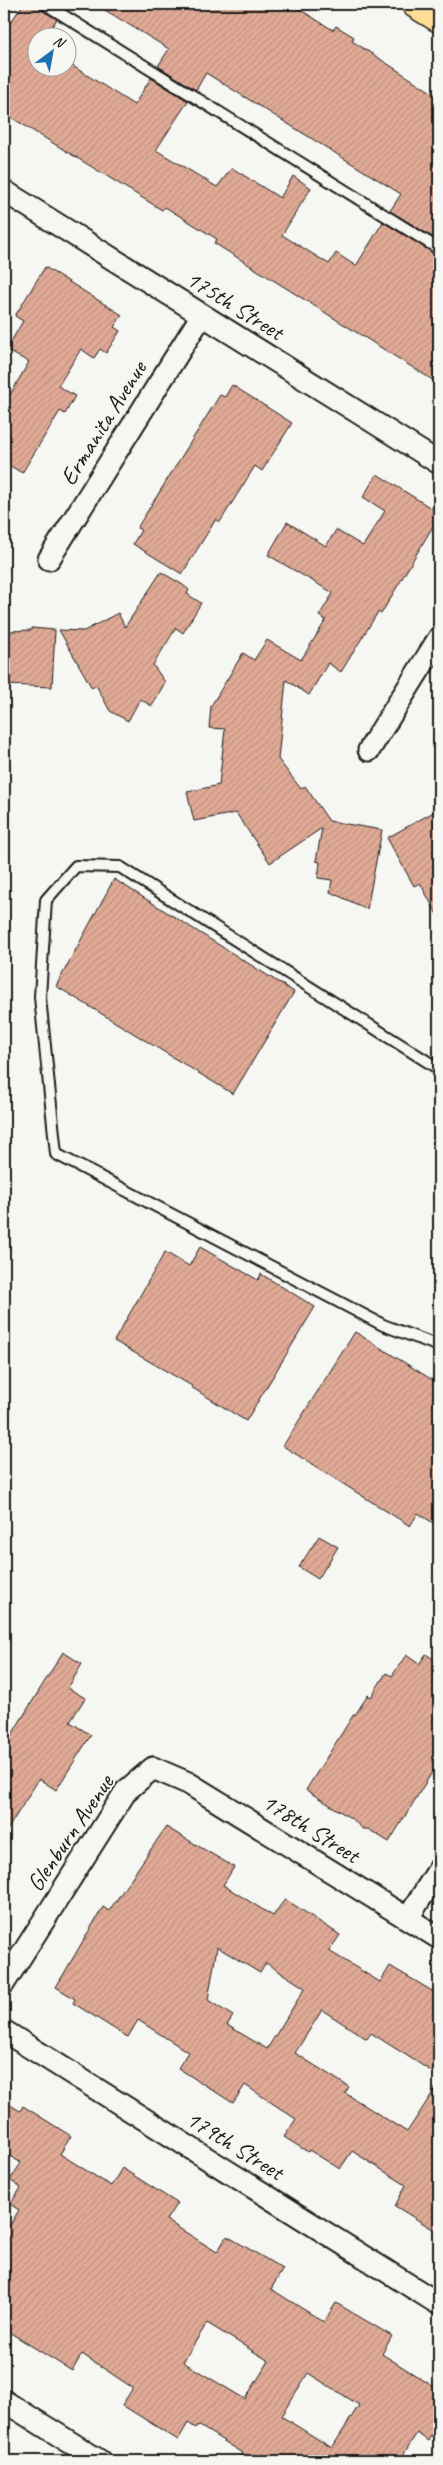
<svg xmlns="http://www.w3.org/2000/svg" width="443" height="2465" viewBox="0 0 443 2465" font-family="Caveat,sans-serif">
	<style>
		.building { fill: url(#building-hatch); stroke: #1c1c1c; fill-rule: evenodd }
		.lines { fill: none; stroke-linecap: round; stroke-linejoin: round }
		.lane-casing { stroke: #1c1c1c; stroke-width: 14 }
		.street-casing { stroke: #1c1c1c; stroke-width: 25 }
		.primary-casing { stroke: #1c1c1c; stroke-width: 31 }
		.lane { stroke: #f6f6f2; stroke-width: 10 }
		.street { stroke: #f6f6f2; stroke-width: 21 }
		.primary { stroke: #ffdd96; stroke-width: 28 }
		.labels { text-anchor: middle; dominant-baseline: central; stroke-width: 4; stroke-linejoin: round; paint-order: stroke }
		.street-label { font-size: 24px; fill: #1c1c1c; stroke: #f6f6f2 }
	</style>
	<defs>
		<pattern id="building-hatch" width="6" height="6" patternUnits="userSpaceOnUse" patternTransform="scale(1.25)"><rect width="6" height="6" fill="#e0aa96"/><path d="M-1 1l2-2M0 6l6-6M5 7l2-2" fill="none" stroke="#c09281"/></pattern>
	</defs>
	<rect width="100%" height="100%" fill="#f6f6f2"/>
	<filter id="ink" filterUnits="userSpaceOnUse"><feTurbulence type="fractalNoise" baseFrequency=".02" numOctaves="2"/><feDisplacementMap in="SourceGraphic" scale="10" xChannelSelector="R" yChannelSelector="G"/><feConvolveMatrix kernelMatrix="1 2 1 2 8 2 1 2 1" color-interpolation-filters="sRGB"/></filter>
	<g filter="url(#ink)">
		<!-- building -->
		<g class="building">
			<path d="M 23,4 L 38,4 L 41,10 L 57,19 L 45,38 L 38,38 L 38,68 L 68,68 L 68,63 L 134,105 L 151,78 L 188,101 L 156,150 L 217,187 L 232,168 L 280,198 L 293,176 L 311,188 L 282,235 L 329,264 L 336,253 L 356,266 L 383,222 L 439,256 L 439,384 L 214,243 L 217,239 L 165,207 L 162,210 L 4,113 L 4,18 L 11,22 Z"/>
			<path d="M 95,4 L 291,4 L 333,30 L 336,26 L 354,37 L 352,41 L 439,97 L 439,241 L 390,211 L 401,194 L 206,73 L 196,90 L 158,66 L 169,49 Z"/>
			<path d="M 45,267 L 122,315 L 114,327 L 120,331 L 106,353 L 100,349 L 94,358 L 81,349 L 58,386 L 75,396 L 65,414 L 60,411 L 22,473 L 4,462 L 4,405 L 29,362 L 6,350 L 23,321 L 15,316 Z"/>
			<path d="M 232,385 L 292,423 L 262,471 L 255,466 L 220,522 L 216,519 L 182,574 L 133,544 L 141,530 L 137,528 L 220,395 L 225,397 Z"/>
			<path d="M 377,474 L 439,513 L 439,516 L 381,614 L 378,612 L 341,672 L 328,663 L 309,695 L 286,680 L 278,759 L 301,789 L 305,786 L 329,821 L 382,830 L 367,909 L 330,892 L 332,880 L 318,878 L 320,862 L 316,861 L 322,828 L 270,863 L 236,813 L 194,821 L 187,792 L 219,785 L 225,729 L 209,728 L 211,706 L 243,653 L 254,660 L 267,640 L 301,660 L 326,620 L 319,616 L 333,593 L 268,555 L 287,522 L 326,546 L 336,530 L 363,546 L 385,511 L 363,497 Z"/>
			<path d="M 161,572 L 183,585 L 189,590 L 187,594 L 201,603 L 183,633 L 176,628 L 153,665 L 165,682 L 152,706 L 140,699 L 128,721 L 110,711 L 96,685 L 92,688 L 59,630 L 84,631 L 118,613 L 125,627 Z"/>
			<path d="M 32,628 L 55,630 L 52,687 L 7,685 L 7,682 L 4,682 L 4,647 L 9,647 L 10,631 L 32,630 Z"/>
			<path d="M 439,809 L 439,918 L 420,883 L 414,886 L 387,838 Z"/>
			<path d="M 114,879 L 294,992 L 233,1094 L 56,986 Z"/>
			<path d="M 200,1247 L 258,1280 L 261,1274 L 315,1307 L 246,1421 L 191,1387 L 192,1386 L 114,1341 L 165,1252 L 189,1266 Z"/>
			<path d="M 355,1332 L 439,1384 L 439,1527 L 418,1513 L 410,1526 L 283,1446 Z"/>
			<path d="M 319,1536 L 338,1547 L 318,1579 L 299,1567 Z"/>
			<path d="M 63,1652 L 82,1664 L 68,1688 L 85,1698 L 70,1722 L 91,1735 L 56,1790 L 39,1779 L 4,1835 L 4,1747 Z"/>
			<path d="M 426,1654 L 439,1663 L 439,1761 L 389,1842 L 368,1829 L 363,1829 L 352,1819 L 306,1790 L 354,1714 L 355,1715 L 368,1695 L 371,1697 L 386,1673 L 392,1676 L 406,1655 L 419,1664 Z"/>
			<path d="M 166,1827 L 234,1867 L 223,1885 L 273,1916 L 285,1899 L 340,1935 L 329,1951 L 380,1982 L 390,1966 L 439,1995 L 439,2076 L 371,2033 L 367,2039 L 322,2010 L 295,2053 L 349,2087 L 345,2093 L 407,2132 L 439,2083 L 439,2233 L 395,2206 L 406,2185 L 352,2151 L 340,2169 L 309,2150 L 308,2152 L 284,2137 L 296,2119 L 245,2085 L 233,2103 L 178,2068 L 188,2052 L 138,2020 L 128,2037 L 124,2035 L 73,2003 L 75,1999 L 56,1987 L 103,1907 L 109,1911 ZM 217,1947 L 260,1973 L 266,1963 L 305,1988 L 267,2049 L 227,2025 L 233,2016 L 208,2000 Z"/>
			<path d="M 4,2101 L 20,2111 L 23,2106 L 71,2136 L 60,2154 L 111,2186 L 122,2168 L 177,2203 L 166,2220 L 217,2252 L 227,2236 L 283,2269 L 271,2289 L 324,2322 L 336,2303 L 392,2336 L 382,2354 L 439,2390 L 439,2423 L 428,2441 L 417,2433 L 399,2461 L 238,2461 L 243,2453 L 198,2425 L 196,2428 L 188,2423 L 178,2440 L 122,2405 L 133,2388 L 82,2354 L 72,2371 L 4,2329 L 4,2235 L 19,2210 L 10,2204 L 21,2188 L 10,2180 L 21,2163 L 4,2152 ZM 207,2323 L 269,2361 L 245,2399 L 183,2362 ZM 308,2373 L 359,2405 L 332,2448 L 281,2416 Z"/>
		</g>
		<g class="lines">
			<!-- lane casing -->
			<g class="lane-casing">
				<g id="lane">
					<path d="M 45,4 L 439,249"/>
					<path d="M 439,1069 L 120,867 L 76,866 L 46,900 L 40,997 L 56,1154 L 383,1325 L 439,1346"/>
				</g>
			</g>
			<!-- street casing -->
			<g class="street-casing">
				<g id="street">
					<path d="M 4,191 L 439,463"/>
					<path d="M 49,559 L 202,315"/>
					<path d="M 369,750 L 439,638"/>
					<path d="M 408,1918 L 439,1869"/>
					<path d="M 4,1983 L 126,1791 L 153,1768 L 188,1783 L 439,1938"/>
					<path d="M 4,2031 L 439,2304"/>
					<path d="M 4,2401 L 100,2461"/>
				</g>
			</g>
			<!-- primary casing -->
			<g class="primary-casing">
				<path id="primary" d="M 416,4 L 439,18"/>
			</g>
			<!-- lane -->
			<use href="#lane" class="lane"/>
			<!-- street -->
			<use href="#street" class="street"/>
			<!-- primary -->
			<use href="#primary" class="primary"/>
		</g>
	</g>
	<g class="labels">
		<!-- street labels -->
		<g class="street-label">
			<text transform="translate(235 305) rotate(32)">175th Street</text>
			<text transform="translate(103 423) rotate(-58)">Ermanita Avenue</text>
			<text transform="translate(311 1828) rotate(32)">178th Street</text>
			<text transform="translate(70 1833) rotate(-56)">Glenburn Avenue</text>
			<text transform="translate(235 2145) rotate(32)">179th Street</text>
		</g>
	</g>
	<!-- margin -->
	<rect width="443" height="2465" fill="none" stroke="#f6f6f2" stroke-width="20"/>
	<rect x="10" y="10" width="423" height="2445" fill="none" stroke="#1c1c1c" stroke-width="2" filter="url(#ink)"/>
	<!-- north arrow -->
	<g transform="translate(52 52) rotate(32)"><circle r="24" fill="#f6f6f2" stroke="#9f9f9c"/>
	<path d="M0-4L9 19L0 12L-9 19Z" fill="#1f6fb2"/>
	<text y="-8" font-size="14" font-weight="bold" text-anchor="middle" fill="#1c1c1c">N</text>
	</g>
</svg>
